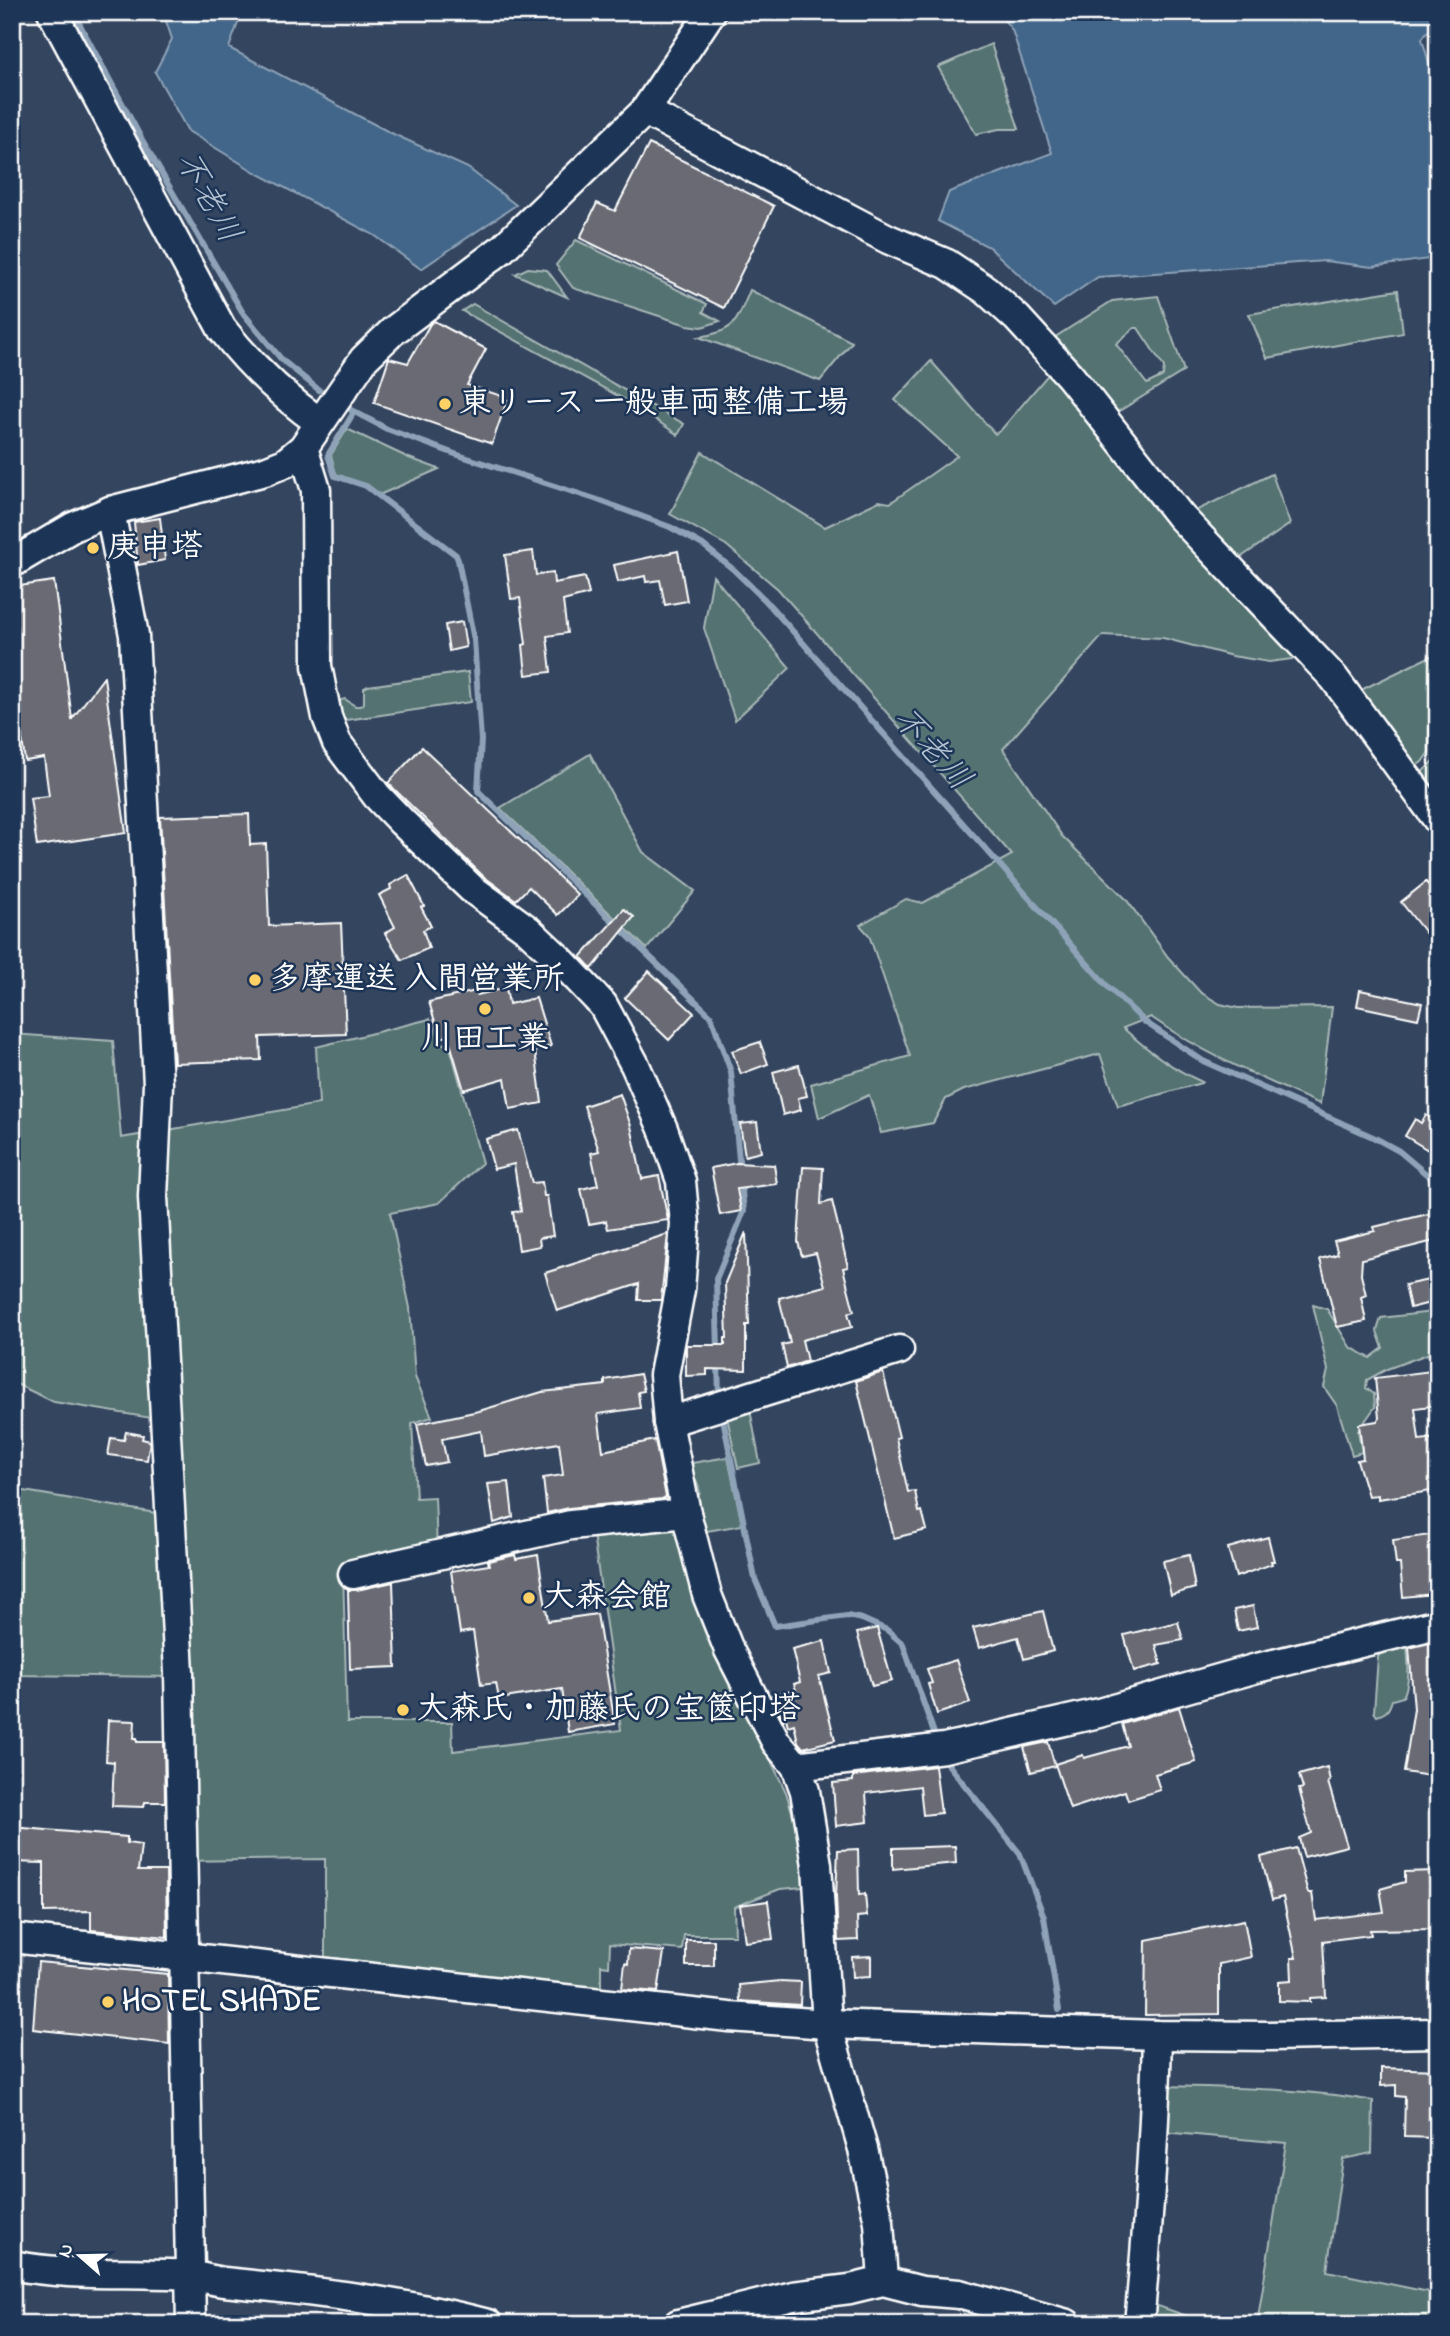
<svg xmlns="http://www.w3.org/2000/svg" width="1450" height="2336" viewBox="0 0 1450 2336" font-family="'Indie Flower','Klee One',sans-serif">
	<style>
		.green { fill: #537271; stroke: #a9b8b8; stroke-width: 2; fill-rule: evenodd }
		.water { fill: #426689; stroke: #8ea3b8; stroke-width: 2 }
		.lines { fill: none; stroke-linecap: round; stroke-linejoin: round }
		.stream { stroke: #8ea3b8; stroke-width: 6 }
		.building { fill: #696b73; stroke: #fff; stroke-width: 2 }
		.minor-casing { stroke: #fff; stroke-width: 33 }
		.minor { stroke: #1d3557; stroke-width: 28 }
		.poi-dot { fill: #ffd166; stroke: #1d3557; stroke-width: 2.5 }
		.labels { text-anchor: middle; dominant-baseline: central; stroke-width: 5; stroke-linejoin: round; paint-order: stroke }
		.poi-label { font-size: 32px; font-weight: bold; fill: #fff; stroke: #1d3557; text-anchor: start }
		.water-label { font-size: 33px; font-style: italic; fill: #b3c2d0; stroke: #1d3557 }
	</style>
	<rect width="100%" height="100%" fill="#34455f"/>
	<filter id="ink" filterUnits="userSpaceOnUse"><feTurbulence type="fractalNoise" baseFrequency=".0143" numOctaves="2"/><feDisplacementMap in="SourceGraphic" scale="14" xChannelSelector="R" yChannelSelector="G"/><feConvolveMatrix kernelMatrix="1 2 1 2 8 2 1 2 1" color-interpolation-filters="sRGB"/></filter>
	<g filter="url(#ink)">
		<!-- green -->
		<g class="green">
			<path d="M 991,44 L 1019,129 L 999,129 L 976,134 L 938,67 Z"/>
			<path d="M 576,240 L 707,304 L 703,312 L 720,321 L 702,327 L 687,325 L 573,288 L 556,265 Z"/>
			<path d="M 528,268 L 547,270 L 567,297 L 515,274 Z"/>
			<path d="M 750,290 L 852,342 L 820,381 L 699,337 C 736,331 736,323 750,290 Z"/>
			<path d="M 1398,290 L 1403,333 L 1267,358 L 1249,314 Z"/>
			<path d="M 1158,296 L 1184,371 L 1116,413 L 1049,341 L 1112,301 ZM 1134,328 L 1138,328 L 1164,367 L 1163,376 L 1147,384 L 1116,344 Z"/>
			<path d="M 473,304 L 684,424 L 678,435 L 633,404 L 462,311 Z"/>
			<path d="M 931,361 L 995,434 L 1001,430 L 1051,371 L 1300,658 L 1269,662 L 1232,656 L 1163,638 L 1103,635 L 1003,749 L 1062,836 L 1126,899 L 1168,957 L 1200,992 L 1220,1004 L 1238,1008 L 1332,1007 L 1320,1104 C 1262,1078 1203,1054 1151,1017 L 1123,1028 C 1146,1049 1173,1069 1202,1082 L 1201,1083 L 1118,1106 L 1100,1054 L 964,1090 L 946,1099 L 933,1123 L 881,1133 L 869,1095 L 819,1118 L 811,1084 L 910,1056 L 869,935 L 860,925 L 906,899 L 923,903 L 1012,855 L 778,589 L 726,545 L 670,514 L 702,452 L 825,527 L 879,501 L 890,503 L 957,456 L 895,400 Z"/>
			<path d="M 347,429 L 409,458 L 439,469 L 379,495 L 366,485 L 336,474 L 331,455 Z"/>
			<path d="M 1272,474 L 1290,524 L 1234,562 L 1191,513 Z"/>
			<path d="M 713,576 L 790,668 L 735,720 L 704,628 Z"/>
			<path d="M 1433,655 L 1429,752 L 1422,762 L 1410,770 L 1357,692 Z"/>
			<path d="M 468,672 L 471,702 L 339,721 L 338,705 L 341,700 L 345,699 L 355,706 L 360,706 L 364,703 L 364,688 L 368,686 Z"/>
			<path d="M 1438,753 L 1438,806 L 1418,776 L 1437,758 Z"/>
			<path d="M 590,754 L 643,852 L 695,891 L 647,949 L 500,808 Z"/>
			<path d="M 430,1019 L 442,1044 L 449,1043 L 482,1163 L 439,1203 L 390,1213 L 410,1308 L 415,1377 L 432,1417 L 412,1423 L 416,1498 L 435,1497 L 437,1550 L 343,1569 L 347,1722 L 452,1722 L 453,1751 L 621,1730 L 593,1534 L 671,1524 L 683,1531 L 718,1651 L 786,1792 L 799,1836 L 803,1887 L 780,1889 L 734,1907 L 735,1935 L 684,1935 L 682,1950 L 610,1944 L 609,1966 L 601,1965 L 601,1991 L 325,1957 L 325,1859 L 179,1861 L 177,1677 L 12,1675 L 12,1489 L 168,1515 L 164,1420 L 54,1402 L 12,1382 L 12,1034 L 113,1041 L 121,1138 L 319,1104 L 316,1047 Z"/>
			<path d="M 1313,1305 L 1327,1309 L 1350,1347 L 1370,1358 L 1383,1348 L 1377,1331 L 1381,1318 L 1432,1312 L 1438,1323 L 1433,1352 L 1387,1369 L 1367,1380 L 1366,1388 L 1374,1394 L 1375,1407 L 1358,1431 L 1362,1452 L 1352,1455 L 1337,1406 L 1324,1387 L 1328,1370 Z"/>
			<path d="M 749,1404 L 760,1463 L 738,1468 L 727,1417 Z"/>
			<path d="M 728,1457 L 742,1525 L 707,1531 L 699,1527 L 693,1501 L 700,1493 L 698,1485 L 686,1464 Z"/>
			<path d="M 1407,1643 C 1408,1661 1411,1681 1403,1697 L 1392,1700 C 1389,1710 1387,1713 1377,1716 L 1374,1712 L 1378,1657 L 1383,1649 Z"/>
			<path d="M 1164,2086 C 1234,2088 1304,2088 1373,2101 L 1372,2153 L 1343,2159 L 1327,2271 L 1438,2294 L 1438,2324 L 1257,2324 L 1286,2143 L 1163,2132 Z"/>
			<path d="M 1152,2304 L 1210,2324 L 1149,2324 Z"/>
		</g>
		<!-- water -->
		<g class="water">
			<path d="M 163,12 L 242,12 L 229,48 L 389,132 L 468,168 L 516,205 L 421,269 L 374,235 L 255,172 L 188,131 L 155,72 L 172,39 Z"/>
			<path d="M 998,12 L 1438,12 L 1438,25 L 1426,33 L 1422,39 L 1438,93 L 1436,258 L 1372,267 L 1325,261 L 1098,277 L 1054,307 L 989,247 L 938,221 L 949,192 L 1052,153 L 1012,30 Z"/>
		</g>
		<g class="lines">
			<!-- stream -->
			<g class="stream">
				<path d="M 73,12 L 141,138 L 243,313 L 282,360 L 319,390"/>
				<path d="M 351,410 L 387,429 L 455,454 L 595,499 L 670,527 L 703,545 L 734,570 L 765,600 L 1108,987 L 1145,1022 L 1203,1061 L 1373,1137 L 1399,1151 L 1438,1184"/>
				<path d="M 354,412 L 328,455 L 335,476 L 366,486 L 456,555 L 458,560 L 474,640 L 481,740 L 478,791 L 711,1016 L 731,1072 L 740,1171"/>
				<path d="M 718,1351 L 716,1279 L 744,1211 L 741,1182"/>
				<path d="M 718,1362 L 719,1397"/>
				<path d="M 722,1414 L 755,1579 L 775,1626 L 847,1616 L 862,1619 L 887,1630 L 903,1644 L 936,1739"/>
				<path d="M 943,1758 L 1020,1854 L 1044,1917 L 1059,2010"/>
			</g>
		</g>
		<!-- building -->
		<g class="building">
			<path d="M 649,144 L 774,206 L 724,308 L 580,238 L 597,203 L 615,211 Z"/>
			<path d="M 434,321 L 486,349 L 467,385 L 505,397 L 504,399 L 507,400 L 492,444 L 374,403 L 389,358 L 408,363 L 430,324 Z"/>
			<path d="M 160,518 L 165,560 L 138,565 L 134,522 Z"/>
			<path d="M 533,551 L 536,575 L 553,573 L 554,583 L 585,577 L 589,594 L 563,601 L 567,633 L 547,636 L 551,672 L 526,675 L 523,645 L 526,644 L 520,598 L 511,599 L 505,555 Z"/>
			<path d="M 678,551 L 687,601 L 665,605 L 660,580 L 646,582 L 645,576 L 618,582 L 614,565 Z"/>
			<path d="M 54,581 L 72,719 L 104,677 L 126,833 L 37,846 L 30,798 L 49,796 L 44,758 L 25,761 L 12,666 L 12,587 Z"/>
			<path d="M 462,622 L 466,647 L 449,651 L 445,625 Z"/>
			<path d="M 422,747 L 578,895 L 558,915 L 529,887 L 516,900 L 483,876 L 390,785 L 388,783 Z"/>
			<path d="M 249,814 L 250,845 L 266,844 L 269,926 L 341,923 L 346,1034 L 260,1037 L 261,1060 L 174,1063 L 160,817 Z"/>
			<path d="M 408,875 L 424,906 L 421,907 L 431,926 L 423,930 L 429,948 L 402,960 L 385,933 L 395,927 L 379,895 L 391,889 L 390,885 Z"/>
			<path d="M 1426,882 L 1438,896 L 1438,927 L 1427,935 L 1401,902 Z"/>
			<path d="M 624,909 L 634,917 L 592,969 L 581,957 Z"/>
			<path d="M 649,971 L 694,1013 L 669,1040 L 625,998 Z"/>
			<path d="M 506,988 L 509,1004 L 536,998 L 551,1046 L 535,1050 L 542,1103 L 510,1109 L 505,1078 L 464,1090 L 448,1036 L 440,1038 L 429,1002 L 476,991 L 477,995 Z"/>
			<path d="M 1360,990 L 1422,1003 L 1418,1019 L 1357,1006 Z"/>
			<path d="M 760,1042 L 768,1064 L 741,1074 L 732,1051 Z"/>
			<path d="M 799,1065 L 807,1096 L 798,1098 L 801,1110 L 783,1115 L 773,1072 Z"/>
			<path d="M 620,1094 L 631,1126 L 642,1179 L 659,1176 L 668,1220 L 608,1229 L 606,1221 L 589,1224 L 581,1189 L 598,1185 L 591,1153 L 599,1151 L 584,1106 Z"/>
			<path d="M 1426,1115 L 1438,1122 L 1438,1156 L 1405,1136 L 1415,1119 L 1421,1123 Z"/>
			<path d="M 757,1122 L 761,1152 L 745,1156 L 740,1124 Z"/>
			<path d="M 518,1130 L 532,1183 L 542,1182 L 544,1196 L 547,1196 L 553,1236 L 539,1238 L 540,1246 L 519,1250 L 513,1212 L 521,1211 L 514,1164 L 494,1169 L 486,1139 Z"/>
			<path d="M 737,1163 L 774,1165 L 777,1184 L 737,1189 L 741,1211 L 720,1215 L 711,1168 Z"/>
			<path d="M 803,1167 L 823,1168 L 821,1204 L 832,1201 L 848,1267 L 843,1268 L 854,1311 L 848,1313 L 852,1327 L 802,1340 L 807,1361 L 787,1368 L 782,1345 L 790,1343 L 779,1298 L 825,1286 L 816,1253 L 802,1256 L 798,1242 Z"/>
			<path d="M 1432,1213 L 1438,1240 L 1362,1259 L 1361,1275 L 1366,1295 L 1361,1297 L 1366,1321 L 1337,1327 L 1320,1259 L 1338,1254 L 1334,1241 L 1375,1231 L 1374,1227 Z"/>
			<path d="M 746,1232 L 749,1325 L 746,1325 L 746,1370 L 707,1369 L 707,1375 L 686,1376 L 686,1345 L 725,1345 L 725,1338 L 727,1338 L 725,1283 Z"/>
			<path d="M 668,1234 L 661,1300 L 638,1300 L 639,1284 L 557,1311 L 545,1273 Z"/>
			<path d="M 1438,1278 L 1438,1301 L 1410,1308 L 1405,1285 Z"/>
			<path d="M 1431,1371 L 1432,1380 L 1438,1380 L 1438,1405 L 1415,1408 L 1419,1440 L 1438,1438 L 1438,1490 L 1378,1499 L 1378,1495 L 1368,1496 L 1357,1460 L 1363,1459 L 1359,1424 L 1377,1421 L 1379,1418 L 1375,1378 Z"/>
			<path d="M 883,1372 L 899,1437 L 896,1438 L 908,1492 L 915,1491 L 919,1512 L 922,1511 L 927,1530 L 894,1538 L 856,1381 Z"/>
			<path d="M 640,1374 L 644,1391 L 638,1392 L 640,1408 L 598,1414 L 603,1451 L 655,1440 L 666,1497 L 662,1499 L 569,1508 L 547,1513 L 543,1478 L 563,1475 L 559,1443 L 484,1456 L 481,1431 L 442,1439 L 447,1462 L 426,1466 L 417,1424 L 479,1411 L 542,1392 L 605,1385 L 605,1380 Z"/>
			<path d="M 126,1432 L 143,1435 L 142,1439 L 150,1441 L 147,1460 L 108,1455 L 111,1438 L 124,1440 Z"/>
			<path d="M 509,1482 L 513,1517 L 494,1523 L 488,1484 Z"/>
			<path d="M 1430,1535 L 1437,1576 L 1432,1576 L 1434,1594 L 1403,1597 L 1400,1564 L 1396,1564 L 1393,1540 Z"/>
			<path d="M 1268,1537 L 1274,1561 L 1271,1561 L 1272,1564 L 1236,1577 L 1228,1548 Z"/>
			<path d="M 515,1555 L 516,1559 L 538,1555 L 548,1621 L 597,1614 L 615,1724 L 568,1732 L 562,1689 L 499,1699 L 496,1683 L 481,1685 L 473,1631 L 460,1633 L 451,1571 L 489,1565 L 488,1561 Z"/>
			<path d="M 1189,1555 L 1195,1588 L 1171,1595 L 1163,1561 Z"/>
			<path d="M 393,1582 L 396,1667 L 350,1669 L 348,1590 L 357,1590 Z"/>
			<path d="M 1253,1606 L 1257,1627 L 1238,1631 L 1234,1610 Z"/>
			<path d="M 1043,1611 L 1053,1651 L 1024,1659 L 1018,1637 L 979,1648 L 973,1628 Z"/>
			<path d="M 1178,1622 L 1183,1640 L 1156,1645 L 1161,1664 L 1134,1671 L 1124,1635 Z"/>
			<path d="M 877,1628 L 892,1681 L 872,1686 L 857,1633 Z"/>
			<path d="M 824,1641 L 831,1673 L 819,1676 L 835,1740 L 803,1748 L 798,1742 L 794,1724 L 788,1726 L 786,1718 L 783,1720 L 772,1695 L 796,1690 L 794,1684 L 800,1682 L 792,1649 Z"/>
			<path d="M 1438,1641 L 1438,1776 L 1430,1776 L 1404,1772 L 1414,1709 L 1409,1648 Z"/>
			<path d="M 956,1660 L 970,1703 L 937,1714 L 928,1684 L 932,1683 L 927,1669 Z"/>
			<path d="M 1179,1707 L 1196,1762 L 1155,1774 L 1160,1790 L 1128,1800 L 1125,1791 L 1070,1809 L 1055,1764 L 1083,1755 L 1084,1758 L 1128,1746 L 1122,1724 Z"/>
			<path d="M 108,1720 L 135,1721 L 134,1738 L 137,1738 L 137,1742 L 164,1742 L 165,1802 L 145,1802 L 144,1807 L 112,1806 L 114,1762 L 106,1761 Z"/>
			<path d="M 1048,1742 L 1055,1766 L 1031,1772 L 1024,1747 Z"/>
			<path d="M 935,1766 L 941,1813 L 923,1815 L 920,1786 L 866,1793 L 868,1822 L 836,1826 L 833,1783 L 853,1781 L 853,1776 Z"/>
			<path d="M 1327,1767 L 1330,1781 L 1328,1782 L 1347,1846 L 1304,1857 L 1299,1838 L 1311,1833 L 1299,1789 L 1303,1788 L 1299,1775 Z"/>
			<path d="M 12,1827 L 127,1837 L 127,1843 L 141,1845 L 138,1871 L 166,1871 L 167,1937 L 91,1930 L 91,1911 L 44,1912 L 44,1863 L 12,1862 Z"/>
			<path d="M 955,1846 L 956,1863 L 893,1869 L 893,1848 Z"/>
			<path d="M 1296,1848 L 1308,1893 L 1312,1893 L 1316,1920 L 1384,1912 L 1380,1889 L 1405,1882 L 1405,1872 L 1435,1871 L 1436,1897 L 1432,1897 L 1434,1926 L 1430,1926 L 1431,1929 L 1370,1930 L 1371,1935 L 1323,1941 L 1326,1997 L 1310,1998 L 1310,2002 L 1279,2001 L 1279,1981 L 1292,1980 L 1291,1958 L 1296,1958 L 1283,1897 L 1272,1900 L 1261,1857 Z"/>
			<path d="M 858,1849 L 859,1895 L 865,1894 L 867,1916 L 857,1917 L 858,1940 L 838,1941 L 836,1896 L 838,1850 Z"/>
			<path d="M 768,1901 L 773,1939 L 745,1942 L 740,1905 Z"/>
			<path d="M 1244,1920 L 1251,1957 L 1219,1964 L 1219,2014 L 1145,2015 L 1146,1940 Z"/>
			<rect x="686" y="1940" width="28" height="26"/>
			<path d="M 629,1949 L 664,1952 L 658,1992 L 622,1989 L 625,1963 L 628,1964 Z"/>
			<path d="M 871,1956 L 871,1976 L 853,1977 L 852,1957 Z"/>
			<path d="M 38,1962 L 168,1974 L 169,2044 L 33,2029 Z"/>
			<path d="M 780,1981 L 801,1982 L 800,2005 L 740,2001 L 739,1985 Z"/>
			<path d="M 1381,2068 L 1438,2070 L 1438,2138 L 1404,2137 L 1405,2097 L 1396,2096 L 1396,2085 L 1381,2086 Z"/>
		</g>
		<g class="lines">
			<!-- minor casing -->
			<g class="minor-casing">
				<g id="minor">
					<path d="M 52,12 L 222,329 C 251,366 281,395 319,422"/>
					<path d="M 645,111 L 888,239 L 947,264 L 986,290 L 1017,318 L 1070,376 L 1180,516 L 1334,678 L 1438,820"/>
					<path d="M 303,448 L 316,490 L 317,666 L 327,717 L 337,743 L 377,796 L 402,822 L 472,889 L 528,930 L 559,959 L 603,1005 L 635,1065 L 663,1129 L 681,1181 L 685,1224 L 680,1290 L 664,1375 L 668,1422 L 686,1513 L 707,1595 L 729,1650 L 776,1742 L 796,1766 L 805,1791 L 817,1865 L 827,2024 L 863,2149 L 879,2222 L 883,2281"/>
					<path d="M 110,511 L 134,635 L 158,1084 L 153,1197 L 179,1672 L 191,2324"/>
					<path d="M 12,563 L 73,527 L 110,511 L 265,471 L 285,463 L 303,448 L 364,359 L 393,331 L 502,249 L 645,111 L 711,12"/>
					<path d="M 668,1422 L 899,1350"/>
					<path d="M 353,1574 L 571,1525 L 686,1513"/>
					<path d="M 796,1766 L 944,1748 L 999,1736 L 1099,1713 L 1257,1668 L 1438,1624"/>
					<path d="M 12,1938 L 729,2017 L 827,2024 L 1157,2035 L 1269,2036 L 1438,2033"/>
					<path d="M 12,2265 C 71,2277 129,2271 188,2275 C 200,2276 212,2281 224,2282 C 313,2291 401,2301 488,2324"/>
					<path d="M 678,2324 L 793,2296 L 850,2289 L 883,2281 L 922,2291 L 959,2294 L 1067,2324"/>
					<path d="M 1139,2324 C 1148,2227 1155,2132 1157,2035"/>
				</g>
			</g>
			<!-- minor -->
			<use href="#minor" class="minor"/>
		</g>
	</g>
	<!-- markers -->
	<g class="poi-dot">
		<circle cx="445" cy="404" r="7"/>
		<circle cx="93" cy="548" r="7"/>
		<circle cx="255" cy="980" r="7"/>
		<circle cx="485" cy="1009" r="7"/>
		<circle cx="529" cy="1598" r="7"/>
		<circle cx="403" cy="1710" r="7"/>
		<circle cx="108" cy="2002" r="7"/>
	</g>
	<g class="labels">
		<!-- poi labels -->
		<g class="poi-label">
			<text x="459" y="404">東リース 一般車両整備工場</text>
			<text x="107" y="548">庚申塔</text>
			<text x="269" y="980">多摩運送 入間営業所</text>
			<text x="485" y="1040" text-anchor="middle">川田工業</text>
			<text x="543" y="1598">大森会館</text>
			<text x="417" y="1710">大森氏・加藤氏の宝篋印塔</text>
			<text x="122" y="2002">HOTEL SHADE</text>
		</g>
		<!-- water labels -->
		<g class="water-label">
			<text transform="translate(207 198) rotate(61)">不老川</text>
			<text transform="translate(931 750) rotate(48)">不老川</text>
		</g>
	</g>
	<!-- margin -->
	<rect width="1450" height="2336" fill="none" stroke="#1d3557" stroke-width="42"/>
	<rect x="21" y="21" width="1408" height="2294" fill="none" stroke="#fff" stroke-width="2.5" filter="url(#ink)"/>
	<!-- north arrow -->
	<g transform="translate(80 2256) rotate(290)" stroke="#1d3557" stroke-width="5" paint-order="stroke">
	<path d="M0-5L12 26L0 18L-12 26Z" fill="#ffffff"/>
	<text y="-10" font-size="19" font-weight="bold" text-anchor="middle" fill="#ffffff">N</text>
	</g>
</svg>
